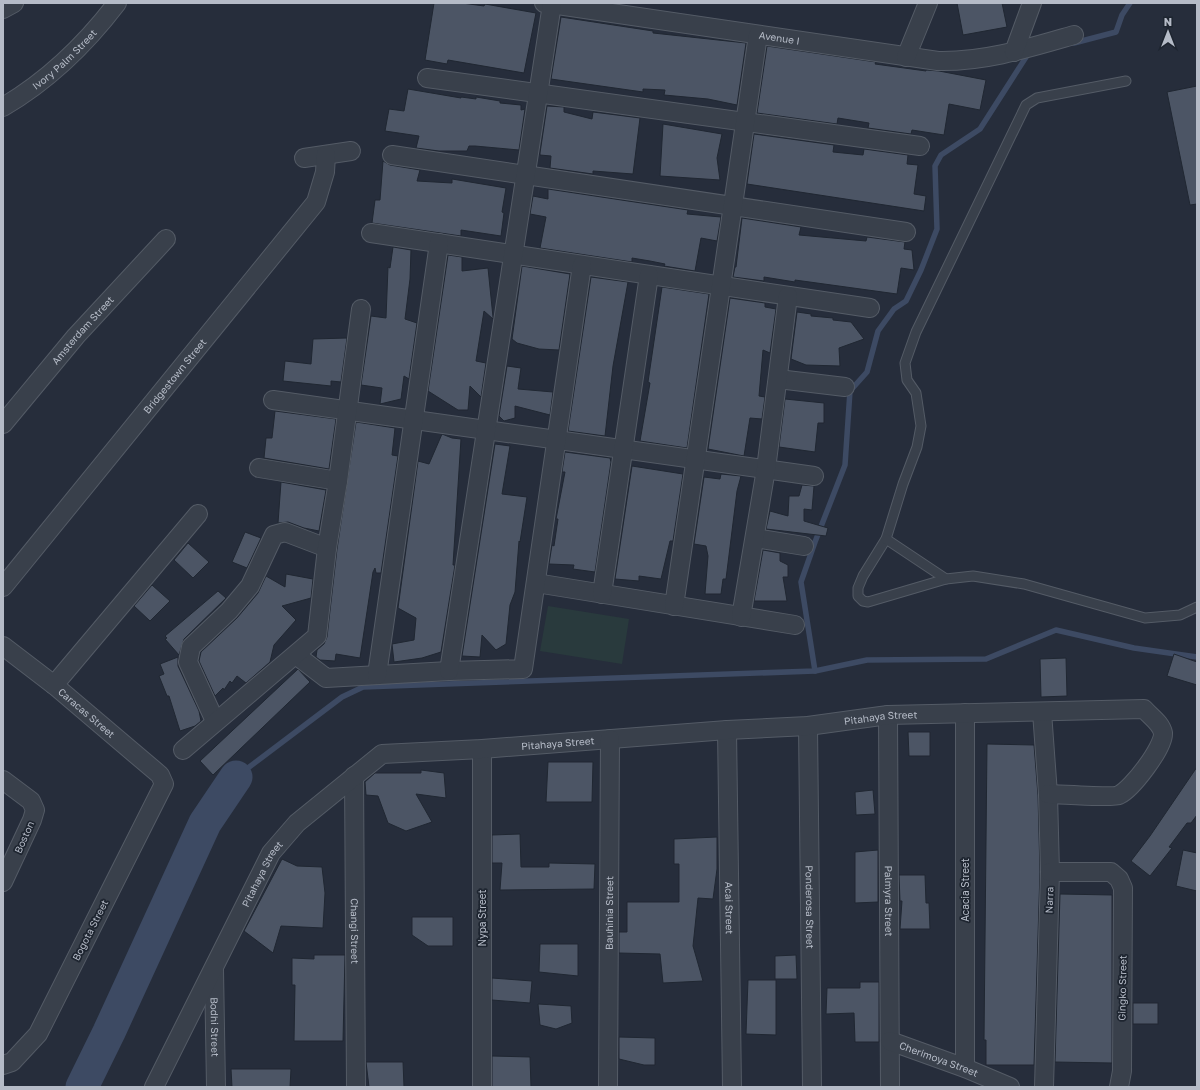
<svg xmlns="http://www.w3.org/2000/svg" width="1200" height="1090" viewBox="0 0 1200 1090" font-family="'Golos Text',sans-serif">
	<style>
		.green { fill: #293a3d }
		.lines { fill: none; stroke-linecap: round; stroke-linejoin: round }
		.stream { stroke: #3d4a63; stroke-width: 5.5 }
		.river { stroke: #3d4a63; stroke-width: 33 }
		.building { fill: #4c5565; stroke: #202732 }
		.service-casing { stroke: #545b66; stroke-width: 11 }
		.minor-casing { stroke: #545b66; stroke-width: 20 }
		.service { stroke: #39404b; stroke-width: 9 }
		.minor { stroke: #39404b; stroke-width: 18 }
		.labels { text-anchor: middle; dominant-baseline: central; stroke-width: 3.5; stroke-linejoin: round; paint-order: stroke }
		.street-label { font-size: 10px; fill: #b5bbc7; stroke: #1e2530 }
	</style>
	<rect width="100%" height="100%" fill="#262d3b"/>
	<!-- green -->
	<path class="green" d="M 548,606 L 629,619 L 622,664 L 540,651 Z"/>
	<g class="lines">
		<!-- stream -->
		<g class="stream">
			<path d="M 1074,43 L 1116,32 L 1122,15 L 1130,3"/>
			<path d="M 815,671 L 801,582 L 815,542 L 845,465 L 850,391 L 867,372 L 878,331 L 894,309 L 906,301 L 921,270 L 937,229 L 935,166 L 941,155 L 980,129 L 1028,54"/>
			<path d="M 236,777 L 342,697 L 363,687 L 815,671 L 867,660 L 986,659 L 1056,630 L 1134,648 L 1197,657"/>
		</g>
		<!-- river -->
		<path class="river" d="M 82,1087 L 109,1032 L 205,823 L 236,777"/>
	</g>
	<!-- building -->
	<g class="building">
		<path d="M 434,3 L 462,3 L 484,6 L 485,4 L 536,13 L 524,73 L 448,60 L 447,64 L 425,60 Z"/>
		<path d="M 957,3 L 1002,3 L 1007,27 L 963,35 Z"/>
		<path d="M 561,17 L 653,31 L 653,33 L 746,43 L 737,105 L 708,99 L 664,95 L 665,90 L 643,89 L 643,92 L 551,79 Z"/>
		<path d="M 767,46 L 876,62 L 875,64 L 926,71 L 926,70 L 939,71 L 986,80 L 980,110 L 949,104 L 944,135 L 912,130 L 911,134 L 868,128 L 869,123 L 838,118 L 837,124 L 757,113 Z"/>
		<path d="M 1197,86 L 1197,204 L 1190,205 L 1167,92 Z"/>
		<path d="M 408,89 L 461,98 L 461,97 L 476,99 L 476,97 L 500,101 L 500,103 L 521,105 L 521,110 L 525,109 L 519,150 L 475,146 L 469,146 L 467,151 L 439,151 L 416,148 L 419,136 L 385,131 L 389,109 L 404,111 Z"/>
		<path d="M 547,106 L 564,107 L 564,112 L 592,119 L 593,112 L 640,118 L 633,174 L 593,171 L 593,174 L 550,168 L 551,156 L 540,155 L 540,153 Z"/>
		<path d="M 663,124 L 722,134 L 717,158 L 720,180 L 660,176 Z"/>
		<path d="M 754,134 L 834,145 L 833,152 L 863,155 L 864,149 L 908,155 L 907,164 L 918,165 L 914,194 L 926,196 L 924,211 L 747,184 Z"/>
		<path d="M 383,161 L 390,165 L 420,170 L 417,181 L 452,183 L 452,179 L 506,188 L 502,212 L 504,213 L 501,236 L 461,230 L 461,236 L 372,223 L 375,200 L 380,200 Z"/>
		<path d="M 548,189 L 688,210 L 687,214 L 721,217 L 717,241 L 701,238 L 695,271 L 664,266 L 665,264 L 650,261 L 632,258 L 632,262 L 540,248 L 546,217 L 530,214 L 533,196 L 548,199 Z"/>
		<path d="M 742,218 L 801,227 L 799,235 L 866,241 L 867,237 L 905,242 L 904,249 L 912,250 L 914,270 L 901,268 L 897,294 L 795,280 L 795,282 L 764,277 L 764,281 L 733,277 L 735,267 L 736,267 Z"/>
		<path d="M 393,247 L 411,250 L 410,279 L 405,319 L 417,323 L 409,379 L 404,376 L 401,399 L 380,404 L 382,388 L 361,385 L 371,316 L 386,318 L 388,267 L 390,268 Z"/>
		<path d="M 448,255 L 462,257 L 462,271 L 488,268 L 493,317 L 493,319 L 484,311 L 476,361 L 486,363 L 481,397 L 470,386 L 468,410 L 458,410 L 428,391 Z"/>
		<path d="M 522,266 L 570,274 L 559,350 L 539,349 L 517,343 L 512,339 Z"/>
		<path d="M 591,277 L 628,282 L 613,366 L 605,436 L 568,431 Z"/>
		<path d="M 662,287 L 709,294 L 687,448 L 640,441 L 650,383 L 648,382 Z"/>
		<path d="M 730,298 L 765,303 L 765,307 L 776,309 L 770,353 L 763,350 L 759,396 L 765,397 L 762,419 L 750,418 L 744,456 L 708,449 Z"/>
		<path d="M 797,312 L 811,314 L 811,316 L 833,318 L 833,320 L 851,322 L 864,339 L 839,348 L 840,366 L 806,365 L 791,359 Z"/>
		<path d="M 347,338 L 341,382 L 331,381 L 331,386 L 283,381 L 285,361 L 311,364 L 313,339 Z"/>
		<path d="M 507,366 L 521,368 L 518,389 L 553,392 L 550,415 L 515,406 L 515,418 L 504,421 L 499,416 Z"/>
		<path d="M 785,399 L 824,403 L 824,423 L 818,423 L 815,452 L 779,447 Z"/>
		<path d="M 275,411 L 336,419 L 329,469 L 264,458 L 266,438 L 272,438 Z"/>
		<path d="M 356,422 L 395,428 L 392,455 L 398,456 L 381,573 L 376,573 L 375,568 L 373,572 L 360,658 L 336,654 L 335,661 L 320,660 L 316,657 L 317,650 L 324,644 L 327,637 L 337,549 Z"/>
		<path d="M 442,434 L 452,438 L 461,439 L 453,565 L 455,565 L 441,652 L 422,658 L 394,662 L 392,644 L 414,640 L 416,618 L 398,608 L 418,461 L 429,464 Z"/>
		<path d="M 495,444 L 510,446 L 502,494 L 527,497 L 520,542 L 519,541 L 515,592 L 510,605 L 506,644 L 496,650 L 482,635 L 480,657 L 462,656 Z"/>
		<path d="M 565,452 L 610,458 L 611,462 L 595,572 L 573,569 L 574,565 L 549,564 L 552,545 L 554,546 L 558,519 L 556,519 L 565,472 L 562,472 Z"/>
		<path d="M 632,466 L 683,474 L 673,541 L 670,541 L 661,579 L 639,576 L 639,581 L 615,579 Z"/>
		<path d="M 721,474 L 741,476 L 737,491 L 726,579 L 723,579 L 721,594 L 705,594 L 708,556 L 706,546 L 694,544 L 704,477 L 720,479 Z"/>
		<path d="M 281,482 L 326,490 L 319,531 L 304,528 L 288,522 L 278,523 Z"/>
		<path d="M 802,485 L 814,486 L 812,510 L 804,509 L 804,521 L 828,528 L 826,536 L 766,529 L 770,511 L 788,516 L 789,496 L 799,496 Z"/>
		<path d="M 245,532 L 261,538 L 247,568 L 232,562 Z"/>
		<path d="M 188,543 L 209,562 L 193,578 L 174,560 Z"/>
		<path d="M 763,550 L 780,553 L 780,561 L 788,565 L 788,577 L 783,577 L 787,601 L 754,601 Z"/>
		<path d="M 286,574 L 313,579 L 311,598 L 282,606 L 296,620 L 274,645 L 270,662 L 246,683 L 237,676 L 232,683 L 230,681 L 224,690 L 223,688 L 215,696 L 199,661 L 201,652 L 237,618 L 258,593 L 266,576 L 285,587 Z"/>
		<path d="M 152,585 L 170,601 L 150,621 L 134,606 Z"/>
		<path d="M 218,591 L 226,598 L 184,639 L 179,655 L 165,639 L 167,638 L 165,636 Z"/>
		<path d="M 1174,654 L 1197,662 L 1197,685 L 1167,676 Z"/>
		<path d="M 178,657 L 178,666 L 199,711 L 201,721 L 195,726 L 180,731 L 169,696 L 167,696 L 159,676 L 164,674 L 160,664 Z"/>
		<path d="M 1066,658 L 1067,696 L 1041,697 L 1040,659 Z"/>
		<path d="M 298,669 L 310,682 L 213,775 L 200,761 Z"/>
		<path d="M 908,732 L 930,732 L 930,756 L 909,756 Z"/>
		<path d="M 987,744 L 1034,745 L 1038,795 L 1040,872 L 1034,1065 L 986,1065 L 986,1040 L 984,1040 Z"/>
		<path d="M 548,762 L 593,762 L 592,802 L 546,802 Z"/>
		<path d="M 1197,767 L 1197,815 L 1191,823 L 1187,823 L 1169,847 L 1172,848 L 1150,876 L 1131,861 L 1150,836 Z"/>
		<path d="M 421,770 L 444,773 L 446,798 L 416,794 L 432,822 L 406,831 L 388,823 L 378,796 L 366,795 L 365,782 L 375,773 L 421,773 Z"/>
		<path d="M 873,790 L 875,814 L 856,815 L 855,792 Z"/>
		<path d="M 520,834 L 521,867 L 549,867 L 549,863 L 595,864 L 594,889 L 500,890 L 502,863 L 492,863 L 492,835 Z"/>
		<path d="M 717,837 L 717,869 L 713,899 L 698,898 L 693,946 L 703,981 L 663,983 L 660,954 L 619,953 L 619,932 L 627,932 L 627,902 L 679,902 L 679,864 L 674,864 L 674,839 Z"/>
		<path d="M 878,850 L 878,902 L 855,903 L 855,852 Z"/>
		<path d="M 1183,850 L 1197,853 L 1197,891 L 1176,886 Z"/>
		<path d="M 282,859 L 297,866 L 322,867 L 325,893 L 323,928 L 281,926 L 273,953 L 244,931 Z"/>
		<path d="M 899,875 L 925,875 L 926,903 L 929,903 L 930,929 L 900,929 L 902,901 L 900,901 Z"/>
		<path d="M 1060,894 L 1112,895 L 1112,1063 L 1055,1062 Z"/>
		<path d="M 412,917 L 453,917 L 453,946 L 428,946 L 412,935 Z"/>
		<path d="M 540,944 L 578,944 L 578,976 L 539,972 Z"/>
		<path d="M 314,955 L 345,955 L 343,1041 L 294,1041 L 295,985 L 292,985 L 292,958 L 314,959 Z"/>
		<path d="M 796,955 L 797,979 L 775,979 L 775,956 Z"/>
		<path d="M 492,978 L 532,981 L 530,1003 L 492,1000 Z"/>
		<path d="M 748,980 L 776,980 L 776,1035 L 746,1034 Z"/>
		<path d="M 860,982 L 879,982 L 879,1042 L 855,1042 L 854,1013 L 826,1014 L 827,988 L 860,988 Z"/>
		<rect x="1133" y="1003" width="25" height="21"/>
		<path d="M 538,1004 L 571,1006 L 572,1023 L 556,1029 L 540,1025 Z"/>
		<path d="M 619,1037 L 655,1038 L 655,1065 L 644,1065 L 619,1059 Z"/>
		<path d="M 492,1056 L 530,1057 L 531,1087 L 492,1087 Z"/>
		<path d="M 366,1062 L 403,1062 L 404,1087 L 369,1087 Z"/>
		<path d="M 231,1069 L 291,1069 L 290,1087 L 232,1087 Z"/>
	</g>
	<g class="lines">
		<!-- service casing -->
		<g class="service-casing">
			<g id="service">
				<path d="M 1126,81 L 1037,98 L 1026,105 L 916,332 L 905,363 L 907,380 L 916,393 L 921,426 L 917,447 L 903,484 L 886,539 L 863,576 L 858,588 L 858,596 L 863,601 L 868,602 L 946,579 L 973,576 L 1024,584 L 1145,618 L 1180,615 L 1197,607"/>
				<path d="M 886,539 L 946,579"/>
			</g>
		</g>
		<!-- minor casing -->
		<g class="minor-casing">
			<g id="minor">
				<path id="s1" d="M 544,3 L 938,61 C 985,62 1029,48 1074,35"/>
				<path d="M 3,9 L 14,3"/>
				<path d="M 1014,52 L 1032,3"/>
				<path d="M 906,57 L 928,3"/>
				<path d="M 427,78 L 920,146"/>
				<path id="s2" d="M 3,107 C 49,80 85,45 117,3"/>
				<path d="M 392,155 L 906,232"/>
				<path d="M 304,158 L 351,151"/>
				<path d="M 371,233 L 870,308"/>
				<path d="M 778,379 L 845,387"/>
				<path d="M 273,400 L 814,476"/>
				<path id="s3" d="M 3,424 L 76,336 L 166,239"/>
				<path d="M 259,468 L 338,481"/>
				<path d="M 755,538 L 804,546"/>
				<path d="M 536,583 L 795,625"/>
				<path id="s4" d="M 3,587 L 316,202 L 325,172 L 326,155"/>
				<path d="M 602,594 L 649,275"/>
				<path d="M 674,606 L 758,35"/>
				<path d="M 741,617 L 766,469 L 788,296"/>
				<path id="s5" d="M 3,646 L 54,685 L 160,775 L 164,784 L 38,1034 L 12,1062 L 3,1065"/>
				<path d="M 296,655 L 326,678 L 449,671 L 523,669 L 582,265"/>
				<path d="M 449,671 L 552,4"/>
				<path d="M 377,675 L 439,243"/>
				<path d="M 54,685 L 198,514"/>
				<path d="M 1042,712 L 1048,794 L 1050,872 L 1044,1087"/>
				<path id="s6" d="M 888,715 L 890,1087"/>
				<path d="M 215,721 L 188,662 L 191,647 L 229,611 L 250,586 L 274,535 L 285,532 L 327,548"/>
				<path id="s7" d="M 808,726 L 812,1087"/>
				<path id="s8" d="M 727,730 L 732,1087"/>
				<path d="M 482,749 L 482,1087"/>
				<path d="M 183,750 L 317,636 L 327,548 L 338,481 L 361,309"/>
				<path id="s9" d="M 354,776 L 356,1087"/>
				<path d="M 3,780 L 31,801 L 35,810 L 32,820 L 3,882"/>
				<path d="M 1050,872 L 1111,872 L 1119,879 L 1123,888 L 1122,1071 L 1119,1087"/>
				<path id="s10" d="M 214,970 L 216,1087"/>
				<path id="s11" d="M 890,1041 L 965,1068 L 1010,1087"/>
				<path d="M 965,1068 L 965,713"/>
				<path id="s12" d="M 154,1087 L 271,853 L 297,823 L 382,754 L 482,749 L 727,730 L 808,726 L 888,715 L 1144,709 C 1151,717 1161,723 1163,733 C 1164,747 1132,789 1119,795 C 1113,798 1059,794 1048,794"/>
				<path id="s13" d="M 608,1087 L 610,739"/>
			</g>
		</g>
		<!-- service -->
		<use href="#service" class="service"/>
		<!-- minor -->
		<use href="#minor" class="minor"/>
	</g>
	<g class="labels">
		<!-- street labels -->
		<g class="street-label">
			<text stroke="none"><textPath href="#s1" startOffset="238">Avenue I</textPath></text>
			<text stroke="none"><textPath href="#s2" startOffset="78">Ivory Palm Street</textPath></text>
			<text stroke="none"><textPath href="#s3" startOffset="123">Amsterdam Street</textPath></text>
			<text stroke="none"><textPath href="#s4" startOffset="272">Bridgestown Street</textPath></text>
			<text stroke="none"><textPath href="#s5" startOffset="107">Caracas Street</textPath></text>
			<text stroke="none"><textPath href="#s12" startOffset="911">Pitahaya Street</textPath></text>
			<text stroke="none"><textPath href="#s12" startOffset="587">Pitahaya Street</textPath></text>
			<text transform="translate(24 837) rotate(-66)">Boston</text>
			<text stroke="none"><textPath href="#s12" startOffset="239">Pitahaya Street</textPath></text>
			<text transform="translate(965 890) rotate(-90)">Acacia Street</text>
			<text transform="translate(1049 900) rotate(-88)">Narra</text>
			<text stroke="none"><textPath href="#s6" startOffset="186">Palmyra Street</textPath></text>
			<text stroke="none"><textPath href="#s7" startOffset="181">Ponderosa Street</textPath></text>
			<text stroke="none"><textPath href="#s8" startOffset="178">Acai Street</textPath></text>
			<text stroke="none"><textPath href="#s13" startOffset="174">Bauhinia Street</textPath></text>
			<text transform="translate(482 918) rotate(-90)">Nypa Street</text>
			<text transform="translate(90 930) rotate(-63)">Bogota Street</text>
			<text stroke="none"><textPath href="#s9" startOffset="155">Changi Street</textPath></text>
			<text transform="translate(1122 988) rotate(-89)">Gingko Street</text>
			<text stroke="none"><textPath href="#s10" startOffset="57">Bodhi Street</textPath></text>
			<text stroke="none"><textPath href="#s11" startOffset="52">Cherimoya Street</textPath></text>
		</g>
	</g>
	<!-- border -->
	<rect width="1200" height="1090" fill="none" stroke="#b5bbc7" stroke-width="8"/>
	<!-- north arrow -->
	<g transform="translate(1168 32)" stroke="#1e2530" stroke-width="3" paint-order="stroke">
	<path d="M0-3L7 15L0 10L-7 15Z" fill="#b5bbc7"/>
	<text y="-6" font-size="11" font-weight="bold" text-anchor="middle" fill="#b5bbc7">N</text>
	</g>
</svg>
